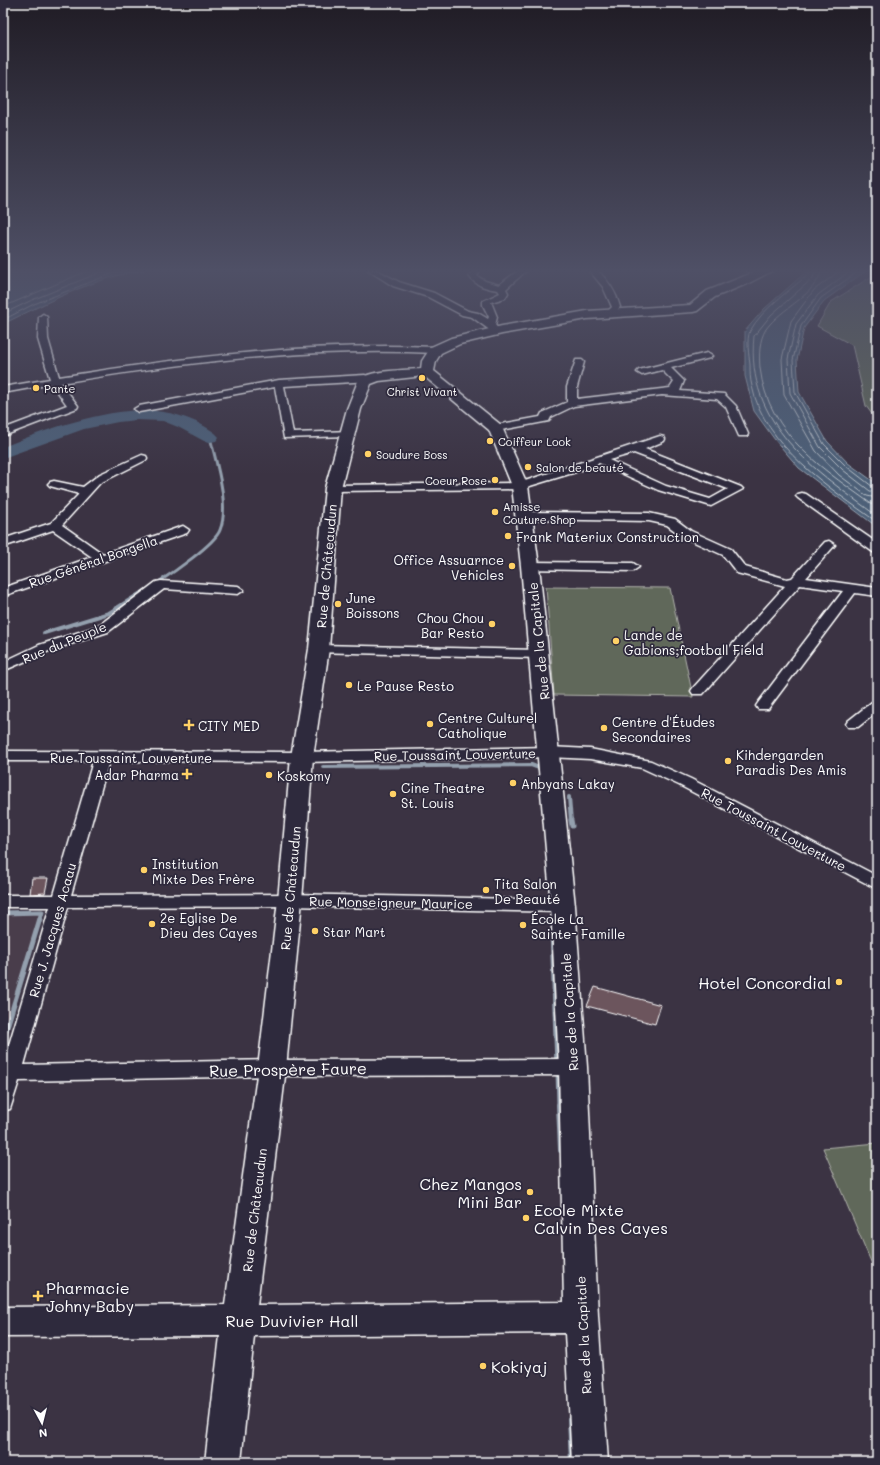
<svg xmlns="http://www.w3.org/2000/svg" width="880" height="1465" viewBox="0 0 880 1465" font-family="Mali,sans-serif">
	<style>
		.built { fill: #4a3d4b }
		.green { fill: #61675a; stroke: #b0b3ac }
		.water { fill: #4d6178; stroke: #94a0ae }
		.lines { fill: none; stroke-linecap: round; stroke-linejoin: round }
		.shore { stroke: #b8c0c9; stroke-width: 1 }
		.stream-far3 { stroke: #94a0ae; stroke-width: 3 }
		.stream-far2 { stroke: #94a0ae; stroke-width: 4 }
		.stream-far1 { stroke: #94a0ae; stroke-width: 5 }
		.stream { stroke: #94a0ae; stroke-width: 6 }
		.river { fill: #4d6178; fill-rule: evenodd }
		.building { fill: #6c555d; stroke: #fff }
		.street-casing { stroke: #fff; stroke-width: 3 }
		.secondary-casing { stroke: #fff; stroke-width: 3 }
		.street { fill: #2f2a3d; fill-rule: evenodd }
		.secondary { fill: #2f2a3d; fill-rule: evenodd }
		.poi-dot { fill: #ffd166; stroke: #2f2a3d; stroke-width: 1.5 }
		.labels { text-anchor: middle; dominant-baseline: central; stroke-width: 3.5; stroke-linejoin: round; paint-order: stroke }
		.far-poi-label { font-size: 11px; fill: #fff; stroke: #2f2a3d; text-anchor: start }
		.poi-label { font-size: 13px; fill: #fff; stroke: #2f2a3d; text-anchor: start }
		.street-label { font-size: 13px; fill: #fff; stroke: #2f2a3d }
		.near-poi-label { font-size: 16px; fill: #fff; stroke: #2f2a3d; text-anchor: start }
		.near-street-label { font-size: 16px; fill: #fff; stroke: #2f2a3d }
	</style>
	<rect width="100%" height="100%" fill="#3b3343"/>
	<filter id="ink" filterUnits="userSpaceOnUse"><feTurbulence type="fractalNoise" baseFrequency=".025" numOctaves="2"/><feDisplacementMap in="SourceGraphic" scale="8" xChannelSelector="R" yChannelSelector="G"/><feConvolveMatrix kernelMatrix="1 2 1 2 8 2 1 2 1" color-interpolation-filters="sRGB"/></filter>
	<g filter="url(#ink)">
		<!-- built -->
		<path class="built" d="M 3,913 L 40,913 L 3,1031 Z"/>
		<!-- green -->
		<g class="green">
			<path d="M 877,273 L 877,421 L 866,406 L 852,345 L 817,326 L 831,302 Z"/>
			<path d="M 546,587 L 670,588 L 693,697 L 554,695 Z"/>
			<path d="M 877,1143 L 877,1276 L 823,1148 Z"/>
		</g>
		<!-- water -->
		<g class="water">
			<path d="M 3,270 L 144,270 C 96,277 46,303 3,324 Z"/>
			<path d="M 808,270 L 867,270 L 824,301 L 804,328 L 797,360 L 799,392 L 827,441 L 848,463 L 877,484 L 877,527 L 799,468 L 775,440 L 754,411 L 745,376 L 745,331 L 764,309 Z"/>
		</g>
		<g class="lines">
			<!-- shore -->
			<g class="shore">
				<path d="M 810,270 L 809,274 C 789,291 763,308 750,331 C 746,340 749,355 750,365 C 750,372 750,379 752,386 C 764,446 830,488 877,522"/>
				<path d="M 816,270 L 813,278 L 771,315 L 754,336 C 745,425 815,470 877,516"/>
				<path d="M 822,270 C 814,297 782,307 766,329 C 759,340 759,355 760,368 C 768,436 826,471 877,508"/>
				<path d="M 841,270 L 814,290 L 791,321 L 782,359 L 784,395 L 816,451 L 839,475 L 867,496 L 877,498"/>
				<path d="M 851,270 L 818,295 L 796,324 L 788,359 L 790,393 L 820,447 L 843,470 L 870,491 L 877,492"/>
				<path d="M 860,270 L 821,298 L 801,326 L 793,360 L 795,392 L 824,444 L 846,466 L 873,487 L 877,487"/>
				<path d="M 3,307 L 89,270"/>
				<path d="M 3,314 L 32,300 L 106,270"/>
				<path d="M 3,320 L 34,304 L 121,270"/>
			</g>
			<!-- stream-far3 -->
			<g class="stream-far3">
				<path d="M 157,583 C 171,574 215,544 220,530 C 230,505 216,462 210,437"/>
				<path d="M 139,594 L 149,588"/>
			</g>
			<!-- stream-far2 -->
			<g class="stream-far2">
				<path d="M 44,633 L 109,613 L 141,593"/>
				<path d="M 323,767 L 531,765 L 542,769 L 542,771"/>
				<path d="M 569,797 L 571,821"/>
			</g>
			<!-- stream-far1 -->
			<g class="stream-far1">
				<path d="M 571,820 L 572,826"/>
				<path d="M 3,913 L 42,912 L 3,1040"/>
				<path d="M 552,931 L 557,1064"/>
				<path d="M 558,1071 L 559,1106"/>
			</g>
			<!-- stream -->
			<g class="stream">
				<path d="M 559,1105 L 561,1150"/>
				<path d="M 570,1419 L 572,1462"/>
			</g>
			<!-- river -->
			<path class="river" d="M 137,410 C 162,410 182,414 204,426 C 209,429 215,432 219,437 L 216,441 L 210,442 L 204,441 L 178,427 L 163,421 L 137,420 L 118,422 L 84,429 L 3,458 L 3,447 C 47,429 90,414 137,410 Z"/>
		</g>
		<!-- building -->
		<g class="building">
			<path d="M 32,878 L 48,878 L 45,893 L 30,894 Z"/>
			<path d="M 595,987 L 661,1005 L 655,1024 L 587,1006 Z"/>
		</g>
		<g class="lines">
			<!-- street casing -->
			<g class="street-casing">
				<g id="street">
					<path d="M 368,270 L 377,270 L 399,282 L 434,293 L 468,311 L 478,313 L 488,319 L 489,317 L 483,305 L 483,301 L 500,293 L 498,290 C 486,288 476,286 469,276 L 472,270 L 480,270 L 477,276 L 485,281 L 499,285 L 519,270 L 527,270 L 506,289 L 508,293 L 505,298 L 491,302 L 497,317 L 495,325 L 500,331 L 495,334 L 472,317 L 462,315 L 428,297 L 393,286 Z"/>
					<path d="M 589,270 L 597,270 C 608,280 616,292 620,307 L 611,317 L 605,317 L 604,315 L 612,307 L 603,287 Z"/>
					<path d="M 744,270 L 757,270 L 766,273 L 762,275 Z"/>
					<path d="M 43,314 L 47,317 L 48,339 L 59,377 C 184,357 309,342 436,347 L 441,350 L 436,353 C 310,347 185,362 61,383 L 78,406 L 77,408 L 3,436 L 3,429 L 67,405 L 52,384 L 3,393 L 3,387 L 50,379 L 38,339 L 39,317 Z"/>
					<path d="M 707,353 L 712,356 L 710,358 L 671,368 L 684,381 L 680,391 L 724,394 L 736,406 L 748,434 L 747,436 L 739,436 L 726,407 L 717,399 L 662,395 L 574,406 L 551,417 L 549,421 L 496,431 L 491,428 L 496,425 L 540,417 L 542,413 L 567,402 L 567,387 L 576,360 L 582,360 L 584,362 L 577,387 L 577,399 L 670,388 L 674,382 L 662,370 L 642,375 L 637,372 L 639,370 Z"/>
					<path d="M 365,375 L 373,379 L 371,381 L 284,386 L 293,433 L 352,431 L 353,433 L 348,436 L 284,438 L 275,387 L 139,412 L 134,409 L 139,406 L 279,380 Z"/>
					<path d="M 660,436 L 664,437 L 665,439 L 664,441 L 645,449 L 741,487 L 743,489 L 711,506 L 658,490 L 599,463 L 576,472 L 520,489 L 333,491 L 327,488 L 333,485 L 519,483 ZM 634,453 L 728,489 L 710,499 L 666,486 L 609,460 Z"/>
					<path d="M 142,455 L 146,456 L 147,458 L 146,460 L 100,483 L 62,525 L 103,554 L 183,526 L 189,530 L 187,533 L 3,596 L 3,588 L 92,557 L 53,530 L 3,547 L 3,539 L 51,523 L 79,494 L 50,486 L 48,484 L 50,482 L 54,481 L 83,487 L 100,474 Z"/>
					<path d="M 802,493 L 806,494 L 877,543 L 877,553 L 873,552 L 798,498 L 796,496 L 798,494 Z"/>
					<path d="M 524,512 L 649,513 L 675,519 L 691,531 L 731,549 L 745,567 L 787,579 L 792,578 L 825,542 L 829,541 L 835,545 L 806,578 L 877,588 L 877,596 L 855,593 L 768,709 L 758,709 L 756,706 L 758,703 L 843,591 L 800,585 L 703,694 L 693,694 L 691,691 L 693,688 L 785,586 L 737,573 L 723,555 L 683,537 L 667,525 L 649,521 L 520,519 L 518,516 Z"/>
					<path d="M 530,562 L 633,563 L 639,567 L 633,571 L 526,569 L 524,566 Z"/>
					<path d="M 161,581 L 238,586 L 244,590 L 238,594 L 164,589 L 108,632 L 49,651 L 3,671 L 3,662 L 39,645 L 98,626 L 156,582 Z"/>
					<path d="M 319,645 L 539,650 L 544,651 L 546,654 L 544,657 L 539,658 L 314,652 L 312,649 L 314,646 Z"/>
					<path d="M 877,701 L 877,712 L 858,727 L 848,727 L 846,724 L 848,721 L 872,702 Z"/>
					<path d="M 549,747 L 590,749 L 651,761 L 691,779 L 877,876 L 877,889 L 679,785 L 642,768 L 590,759 L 549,757 L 302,762 L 109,761 L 71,895 L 290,894 L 563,900 L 569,902 L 572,906 L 569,910 L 563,912 L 290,906 L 68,907 L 24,1065 L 272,1060 L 573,1059 L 580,1062 L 583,1067 L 580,1072 L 573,1075 L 272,1076 L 19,1081 L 10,1109 L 3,1111 L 3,1065 L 50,907 L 3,907 L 3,895 L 54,895 L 93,761 L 3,761 L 3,751 L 302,752 Z"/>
				</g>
			</g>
			<!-- secondary casing -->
			<g class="secondary-casing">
				<path id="secondary" d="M 760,270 L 774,270 L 749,283 L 715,297 L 697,311 L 693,312 L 587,319 L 502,334 L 460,344 L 441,353 L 436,361 L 434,371 L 501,425 L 528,486 L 539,566 L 575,906 L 587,1067 L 598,1316 L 608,1462 L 572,1462 L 565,1333 L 254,1336 L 241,1462 L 205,1462 L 220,1336 L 3,1337 L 3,1307 L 225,1305 L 258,1068 L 278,900 L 291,757 L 309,649 L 325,488 L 347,409 L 358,381 C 365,370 408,370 421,369 L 422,361 L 431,347 L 451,338 L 502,326 L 587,311 L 690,305 L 707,291 ZM 424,376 L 489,430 L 512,486 L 521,566 L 551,906 L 559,1067 L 564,1302 L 257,1305 L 286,1068 L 302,900 L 313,757 L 329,649 L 341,488 L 361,409 L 371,384 L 379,381 Z"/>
			</g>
			<!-- street -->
			<use href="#street" class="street"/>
			<!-- secondary -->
			<use href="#secondary" class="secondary"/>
		</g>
	</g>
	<!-- sky -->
	<linearGradient id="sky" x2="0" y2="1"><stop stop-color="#201c25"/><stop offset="0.57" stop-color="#4f5066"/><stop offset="1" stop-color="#4f5066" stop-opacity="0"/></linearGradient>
	<rect width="880" height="475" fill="url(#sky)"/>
	<!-- markers -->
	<g class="poi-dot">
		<circle cx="422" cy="378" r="4"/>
		<circle cx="36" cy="388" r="4"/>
		<circle cx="490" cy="441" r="4"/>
		<circle cx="368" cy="454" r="4"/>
		<circle cx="528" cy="467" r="4"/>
		<circle cx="495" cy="480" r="4"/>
		<circle cx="495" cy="512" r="4"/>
		<circle cx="508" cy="536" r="4"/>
		<circle cx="512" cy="566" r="4"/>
		<circle cx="338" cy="604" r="4"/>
		<circle cx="492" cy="624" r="4"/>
		<circle cx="616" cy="641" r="4"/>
		<circle cx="349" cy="685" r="4"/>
		<circle cx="430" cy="724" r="4"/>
		<path d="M187 719h4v4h4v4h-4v4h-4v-4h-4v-4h4z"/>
		<circle cx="604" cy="728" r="4"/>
		<circle cx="728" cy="761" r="4"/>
		<path d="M185 768h4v4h4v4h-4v4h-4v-4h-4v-4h4z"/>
		<circle cx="269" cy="775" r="4"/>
		<circle cx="513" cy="783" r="4"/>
		<circle cx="393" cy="794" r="4"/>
		<circle cx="144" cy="870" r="4"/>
		<circle cx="486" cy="890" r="4"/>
		<circle cx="152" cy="924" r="4"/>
		<circle cx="523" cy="925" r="4"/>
		<circle cx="315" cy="931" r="4"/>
		<circle cx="839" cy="982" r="4"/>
		<circle cx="530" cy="1192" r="4"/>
		<circle cx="526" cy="1218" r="4"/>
		<path d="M36 1290h4v4h4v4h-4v4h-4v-4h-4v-4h4z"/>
		<circle cx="483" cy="1366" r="4"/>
	</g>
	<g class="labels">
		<!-- far-poi labels -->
		<g class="far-poi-label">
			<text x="44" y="388">Pante</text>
			<text x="422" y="391" text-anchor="middle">Christ Vivant</text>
			<text x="498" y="441">Coiffeur Look</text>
			<text x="376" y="454">Soudure Boss</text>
			<text x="536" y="467">Salon de beauté</text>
			<text x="487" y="480" text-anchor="end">Coeur Rose</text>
			<text x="503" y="506">Amisse<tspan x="503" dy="13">Couture Shop</tspan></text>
		</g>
		<!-- poi labels -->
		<g class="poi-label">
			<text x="516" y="536">Frank Materiux Construction</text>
			<text x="504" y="559" text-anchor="end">Office Assuarnce<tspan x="504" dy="15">Vehicles</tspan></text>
			<text x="346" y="597">June<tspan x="346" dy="15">Boissons</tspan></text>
			<text x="484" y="617" text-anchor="end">Chou Chou<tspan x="484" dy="15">Bar Resto</tspan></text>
			<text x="624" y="634">Lande de<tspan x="624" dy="15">Gabions;football Field</tspan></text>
			<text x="357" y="685">Le Pause Resto</text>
			<text x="438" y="717">Centre Culturel<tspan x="438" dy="15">Catholique</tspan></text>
			<text x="612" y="721">Centre d'Études<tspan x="612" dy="15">Secondaires</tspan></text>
			<text x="198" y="725">CITY MED</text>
			<text x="736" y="754">Kihdergarden<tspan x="736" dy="15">Paradis Des Amis</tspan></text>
			<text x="179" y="774" text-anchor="end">Adar Pharma</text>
			<text x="277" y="775">Koskomy</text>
			<text x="521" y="783">Anbyans Lakay</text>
			<text x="401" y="787">Cine Theatre<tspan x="401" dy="15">St. Louis</tspan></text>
			<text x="152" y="863">Institution<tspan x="152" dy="15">Mixte Des Frère</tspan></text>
			<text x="494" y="883">Tita Salon<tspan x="494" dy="15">De Beauté</tspan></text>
			<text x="160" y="917">2e Eglise De<tspan x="160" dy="15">Dieu des Cayes</tspan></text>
			<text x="531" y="918">École La<tspan x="531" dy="15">Sainte- Famille</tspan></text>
			<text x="323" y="931">Star Mart</text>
		</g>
		<!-- street labels -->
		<g class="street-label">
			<text transform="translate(93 561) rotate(-19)">Rue Général Borgella</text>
			<text transform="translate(326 566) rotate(-85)">Rue de Châteaudun</text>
			<text transform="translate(538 641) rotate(-96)">Rue de la Capitale</text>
			<text transform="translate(64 642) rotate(-22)">Rue du Peuple</text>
			<text transform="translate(455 754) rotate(-1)">Rue Toussaint Louverture</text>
			<text x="131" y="757">Rue Toussaint Louverture</text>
			<text transform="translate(774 829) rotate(28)">Rue Toussaint Louverture</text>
			<text transform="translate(290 888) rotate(-85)">Rue de Châteaudun</text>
			<text transform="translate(391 902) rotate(1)">Rue Monseigneur Maurice</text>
			<text transform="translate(52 930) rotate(-74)">Rue J. Jacques Acaau</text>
			<text transform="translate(569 1012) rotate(-94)">Rue de la Capitale</text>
			<text transform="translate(254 1210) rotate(-83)">Rue de Châteaudun</text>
			<text transform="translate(583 1335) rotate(-93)">Rue de la Capitale</text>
		</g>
		<!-- near-poi labels -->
		<g class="near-poi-label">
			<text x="831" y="982" text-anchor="end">Hotel Concordial</text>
			<text x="522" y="1183" text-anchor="end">Chez Mangos<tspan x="522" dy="18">Mini Bar</tspan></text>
			<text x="534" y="1209">Ecole Mixte<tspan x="534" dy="18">Calvin Des Cayes</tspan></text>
			<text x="46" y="1287">Pharmacie<tspan x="46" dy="18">Johny Baby</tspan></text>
			<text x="491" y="1366">Kokiyaj</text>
		</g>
		<!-- near-street labels -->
		<g class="near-street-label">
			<text transform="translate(288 1069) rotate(-1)">Rue Prospère Faure</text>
			<text x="292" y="1320">Rue Duvivier Hall</text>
		</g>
	</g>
	<!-- margin -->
	<rect width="880" height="1465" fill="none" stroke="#2f2a3d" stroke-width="16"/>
	<rect x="8" y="8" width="864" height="1449" fill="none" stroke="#fff" stroke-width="1.5" filter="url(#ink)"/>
	<!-- north arrow -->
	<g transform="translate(42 1423) rotate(173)" stroke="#2f2a3d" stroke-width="3" paint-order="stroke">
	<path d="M0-3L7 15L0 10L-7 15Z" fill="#ffffff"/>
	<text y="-6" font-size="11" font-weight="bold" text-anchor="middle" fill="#ffffff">N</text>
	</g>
</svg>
